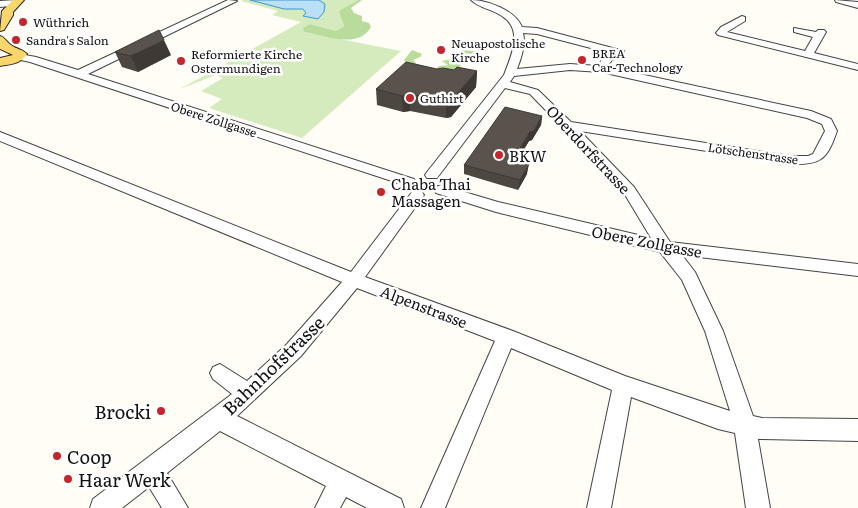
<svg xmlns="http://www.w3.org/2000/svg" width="858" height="508" viewBox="0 0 858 508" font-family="Literata,serif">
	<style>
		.green { fill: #d5ebbd }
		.forest { fill: #b9dc9c }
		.water { fill: #b9e0f7; stroke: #3f96cf }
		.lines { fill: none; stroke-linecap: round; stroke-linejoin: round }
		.minor-casing { stroke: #444; stroke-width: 2 }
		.major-casing { stroke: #222; stroke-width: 2 }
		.minor { fill: #fff; fill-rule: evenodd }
		.major { fill: #f9d66b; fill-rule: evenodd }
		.wall { fill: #4d4742 }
		.shaded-wall { fill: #3f3936 }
		.building { fill: #5a524d; stroke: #3f3936 }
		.poi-dot { fill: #c4262e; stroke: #fff; stroke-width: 2 }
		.labels { text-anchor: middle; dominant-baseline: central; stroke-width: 5; stroke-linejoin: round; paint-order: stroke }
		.far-poi-label { font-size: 12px; fill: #111; stroke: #fff; text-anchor: start }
		.far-street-label { font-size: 12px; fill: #111; stroke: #fff }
		.street-label { font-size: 15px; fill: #111; stroke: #fff }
		.poi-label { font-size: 15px; fill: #111; stroke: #fff; text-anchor: start }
		.near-street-label { font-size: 18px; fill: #111; stroke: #fff }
		.near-poi-label { font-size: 18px; fill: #111; stroke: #fff; text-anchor: start }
	</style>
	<rect width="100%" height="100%" fill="#fffdf5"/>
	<!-- green -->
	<path class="green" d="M 243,0 L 358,0 L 340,11 L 344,26 L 336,31 L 310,24 L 304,32 L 401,51 L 302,138 L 209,108 L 222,99 L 201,91 L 223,78 L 216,75 L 180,89 L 301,22 L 272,15 L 278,11 L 241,1 Z"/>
	<!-- forest -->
	<g class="forest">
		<path d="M 358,0 L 362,0 L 351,8 L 354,13 L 362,16 L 362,21 L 369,23 L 371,27 C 358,50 325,35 304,32 L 303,28 L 310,24 L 336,31 L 344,26 L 339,11 Z"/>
		<path d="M 412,50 L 422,54 L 420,57 L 413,60 L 416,63 L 413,67 L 435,70 L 439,66 L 448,65 L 442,61 L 457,58 L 462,50 L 474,51 L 448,79 L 443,80 L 402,71 L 408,64 L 404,60 Z"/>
	</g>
	<!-- water -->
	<path class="water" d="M 250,0 L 319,0 L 325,4 L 324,12 L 318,19 L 303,16 L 306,13 L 303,9 L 284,9 Z"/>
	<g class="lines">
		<!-- minor casing -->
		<g class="minor-casing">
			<g id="minor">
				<path d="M 16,0 L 20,3 L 19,5 L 0,7 L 0,1 Z"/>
				<path d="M 228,0 L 237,1 L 88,74 L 414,179 L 416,182 L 414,185 L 404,185 L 30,62 L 16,59 L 15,57 L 20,54 L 36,57 L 78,70 Z"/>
				<path d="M 471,0 C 487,0 515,10 522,27 L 537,28 L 624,51 L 624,55 L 612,60 L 607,67 L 811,111 L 831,119 L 837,131 C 827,160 821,165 790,164 L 580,131 L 634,187 L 670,242 L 858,264 L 858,276 L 682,255 L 695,272 L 723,331 L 753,416 L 762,418 L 858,419 L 858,441 L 758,439 L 770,508 L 746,508 L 735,433 L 718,429 L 631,397 L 611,508 L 587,508 L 612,390 L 511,348 L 445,508 L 421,508 L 495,341 L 357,288 L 301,356 L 237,416 L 401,499 L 404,508 L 367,508 L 346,497 L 340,508 L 315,508 L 326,486 L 220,431 L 167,473 L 188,508 L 162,508 L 149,487 L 122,508 L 90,508 L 93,499 L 232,394 L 213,379 L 210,373 L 213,367 L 220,364 L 247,381 L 287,344 L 342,282 L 0,141 L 0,132 L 351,272 L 412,192 L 422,192 L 424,195 L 422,198 L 365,277 L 513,331 L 625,376 L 730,411 L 705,331 L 682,280 L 660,252 L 496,212 L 436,193 L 434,190 L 436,187 L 441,185 L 498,202 L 651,238 L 624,193 L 588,154 L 530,94 L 505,88 L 437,178 L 427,178 L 425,175 L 427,172 L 504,75 C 511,56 524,30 502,16 C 492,9 479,8 471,0 ZM 523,33 L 537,34 L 610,53 L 604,56 L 598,66 L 570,64 L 517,69 C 521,59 526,44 523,33 ZM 570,70 L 601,72 L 807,118 L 822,124 L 825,131 L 813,154 L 808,156 L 790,156 L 571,122 L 538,90 L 510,82 L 514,76 Z"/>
				<path d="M 835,0 L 858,2 L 858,8 L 836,2 Z"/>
				<path d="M 742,16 L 745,17 L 745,21 L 727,32 L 805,51 L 813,37 L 794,32 L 794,28 L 816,32 L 818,30 L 824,30 L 826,32 L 814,53 L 858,64 L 858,70 L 718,35 L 716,33 L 721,27 Z"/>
			</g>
		</g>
		<!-- major casing -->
		<g class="major-casing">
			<g id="major">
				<path d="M 13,0 L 24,0 L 13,12 L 13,15 L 4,30 L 0,31 L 2,11 Z"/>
				<path d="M 0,36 C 6,38 6,42 11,45 C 16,49 22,49 27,54 C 20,64 12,64 0,66 L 0,58 L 13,55 L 0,49 Z"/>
			</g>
		</g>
		<!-- minor -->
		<use href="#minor" class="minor"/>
		<!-- major -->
		<use href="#major" class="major"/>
	</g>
	<!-- wall -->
	<g class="wall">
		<path d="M 115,52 L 171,55 L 138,72 L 122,67 Z"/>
		<path d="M 437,69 L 477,71 L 476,87 L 451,117 L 446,118 L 410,111 L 403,112 L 377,105 L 376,89 Z"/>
		<path d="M 542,116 L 541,125 L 532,140 L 529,141 L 517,161 L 527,174 L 518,190 L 464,174 L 464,165 Z"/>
	</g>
	<!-- shaded-wall -->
	<g class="shaded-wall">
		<path d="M 164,40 L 171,55 L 138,72 L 131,56 Z"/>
		<path d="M 477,71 L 476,87 L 451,117 L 446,118 L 446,102 Z"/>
		<path d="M 410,94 L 410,111 L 403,112 L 402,96 Z"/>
		<path d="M 542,116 L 541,125 L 532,140 L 529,141 L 512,169 L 513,160 L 530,132 Z"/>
		<path d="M 529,164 L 527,174 L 518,190 L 520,180 Z"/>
	</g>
	<!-- building -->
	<g class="building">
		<path d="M 159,30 L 164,40 L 131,56 L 115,52 Z"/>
		<path d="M 406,62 L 437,69 L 443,68 L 454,70 L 457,67 L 477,71 L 451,101 L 446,102 L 410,94 L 402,96 L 376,89 Z"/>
		<path d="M 505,107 L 542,116 L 534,131 L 530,132 L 513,160 L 529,164 L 520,180 L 464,165 Z"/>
	</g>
	<!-- markers -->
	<g class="poi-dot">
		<circle cx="23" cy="22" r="5"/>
		<circle cx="16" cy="40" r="5"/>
		<circle cx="441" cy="50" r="5"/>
		<circle cx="582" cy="60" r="5"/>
		<circle cx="181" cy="61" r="5"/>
		<circle cx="410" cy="98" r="5"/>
		<circle cx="499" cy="155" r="5"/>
		<circle cx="381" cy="192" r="5"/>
		<circle cx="161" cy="411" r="5"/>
		<circle cx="57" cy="456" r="5"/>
		<circle cx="68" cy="479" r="5"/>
	</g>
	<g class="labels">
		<!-- far-poi labels -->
		<g class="far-poi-label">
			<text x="33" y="22">Wüthrich</text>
			<text x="26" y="40">Sandra's Salon</text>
			<text x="451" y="43">Neuapostolische<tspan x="451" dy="14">Kirche</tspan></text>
			<text x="592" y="53">BREA<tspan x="592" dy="14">Car-Technology</tspan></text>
			<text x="191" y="54">Reformierte Kirche<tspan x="191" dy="14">Ostermundigen</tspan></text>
			<text x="420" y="98">Guthirt</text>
		</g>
		<!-- far-street labels -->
		<g class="far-street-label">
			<text transform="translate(214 119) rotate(18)">Obere Zollgasse</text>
			<text transform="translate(753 153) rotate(8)">Lötschenstrasse</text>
		</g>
		<!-- street labels -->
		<g class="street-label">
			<text transform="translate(589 149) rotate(47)">Oberdorfstrasse</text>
			<text transform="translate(647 241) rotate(11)">Obere Zollgasse</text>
			<text transform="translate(424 306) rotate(21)">Alpenstrasse</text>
		</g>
		<!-- poi labels -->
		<g class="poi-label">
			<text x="509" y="155">BKW</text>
			<text x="391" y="183">Chaba Thai<tspan x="391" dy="17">Massagen</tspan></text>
		</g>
		<!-- near-street labels -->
		<g class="near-street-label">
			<text transform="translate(273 365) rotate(-44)">Bahnhofstrasse</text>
		</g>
		<!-- near-poi labels -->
		<g class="near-poi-label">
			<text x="151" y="411" text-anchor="end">Brocki</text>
			<text x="67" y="456">Coop</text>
			<text x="78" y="479">Haar Werk</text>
		</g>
	</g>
</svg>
